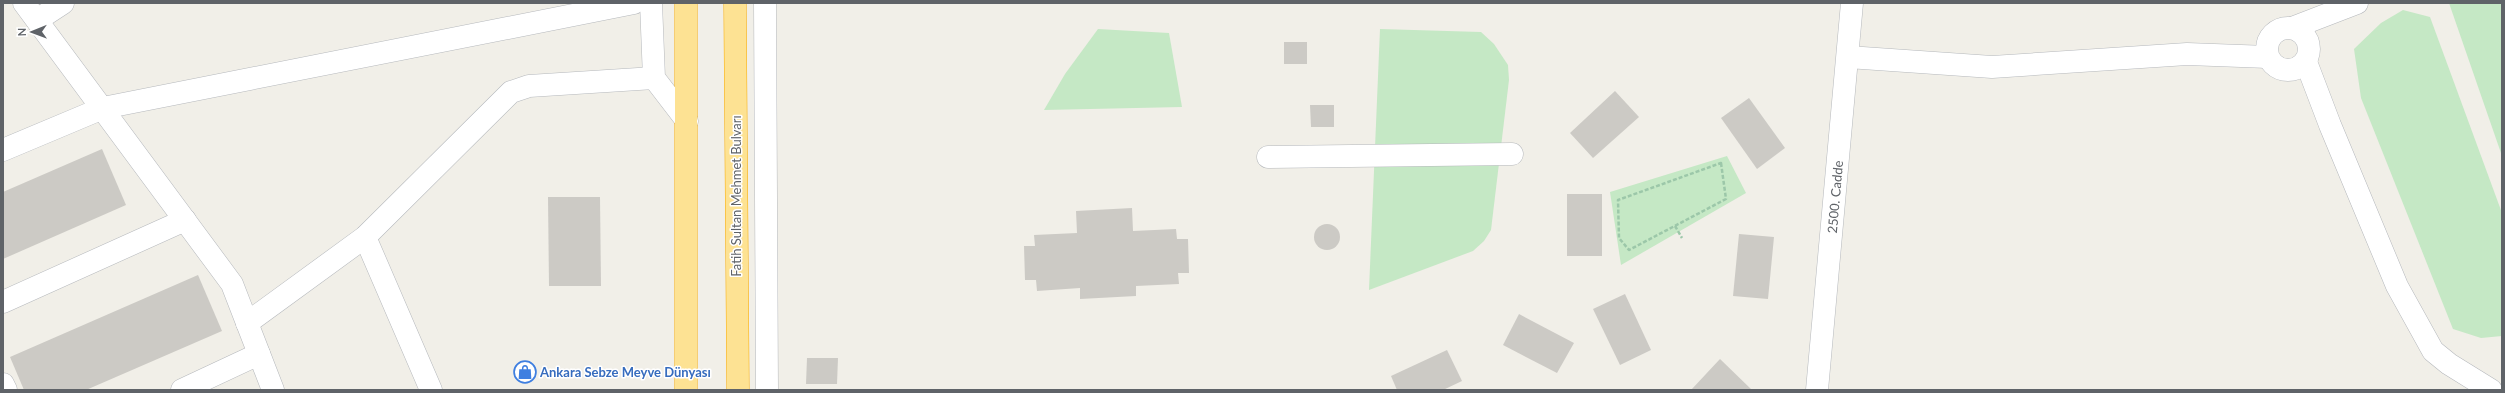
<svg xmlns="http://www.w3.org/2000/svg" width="2505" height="393" viewBox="0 0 2505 393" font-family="Lato,sans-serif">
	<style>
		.green { fill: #c5e8c5 }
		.building { fill: #cccac5 }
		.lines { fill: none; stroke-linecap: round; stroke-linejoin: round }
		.minor-casing { stroke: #b5b8bc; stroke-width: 23 }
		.highway-casing { stroke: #f9ab00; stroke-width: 23 }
		.path { stroke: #9cc7a9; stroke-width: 2.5; stroke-dasharray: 4 2; stroke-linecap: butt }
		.minor { stroke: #fff; stroke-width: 22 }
		.highway { stroke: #fde293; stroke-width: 22 }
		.labels { text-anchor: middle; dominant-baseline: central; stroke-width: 3; stroke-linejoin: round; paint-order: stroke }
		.street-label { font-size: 13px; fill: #5f6368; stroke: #fff }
		.shop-label { font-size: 13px; font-weight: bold; fill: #366cbe; stroke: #fff; text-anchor: start }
	</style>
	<rect width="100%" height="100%" fill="#f1efe8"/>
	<!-- green -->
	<g class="green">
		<path d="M 2449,3 L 2502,3 L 2502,156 Z"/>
		<path d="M 2403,10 L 2430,17 L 2502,213 L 2502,336 L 2481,338 L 2453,329 L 2361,98 L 2354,49 L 2381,23 Z"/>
		<path d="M 1098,29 L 1169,33 L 1182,107 L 1044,110 L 1065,74 Z"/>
		<path d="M 1380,29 L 1481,32 L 1494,44 L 1508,65 L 1509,80 L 1491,230 L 1484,241 L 1473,251 L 1369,290 Z"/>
		<path d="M 1727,156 L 1746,193 L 1621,265 L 1610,192 Z"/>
	</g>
	<!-- building -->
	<g class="building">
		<rect x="1284" y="42" width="23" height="22"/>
		<path d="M 1615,91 L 1639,117 L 1593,158 L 1570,133 Z"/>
		<path d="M 1749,98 L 1785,148 L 1757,169 L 1721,118 Z"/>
		<path d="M 1310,105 L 1334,105 L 1334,127 L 1311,127 Z"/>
		<path d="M 102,149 L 126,205 L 3,259 L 3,192 Z"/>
		<rect x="1567" y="194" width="35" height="62"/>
		<path d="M 548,197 L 600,197 L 601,286 L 549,286 Z"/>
		<path d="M 1132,208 L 1133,231 L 1176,229 L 1177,239 L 1188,239 L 1189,273 L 1178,273 L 1179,284 L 1136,286 L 1136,296 L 1080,299 L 1080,288 L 1037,291 L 1036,280 L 1025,280 L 1024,246 L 1035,246 L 1034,235 L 1077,233 L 1076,211 Z"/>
		<circle cx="1327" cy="237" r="13"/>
		<path d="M 1739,234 L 1774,237 L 1768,299 L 1733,296 Z"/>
		<path d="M 198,275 L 222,331 L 86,390 L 24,390 L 10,357 Z"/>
		<path d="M 1625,294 L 1651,350 L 1620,365 L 1593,309 Z"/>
		<path d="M 1519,314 L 1574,343 L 1557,373 L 1503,345 Z"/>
		<path d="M 1447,350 L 1462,381 L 1443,390 L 1397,390 L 1391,376 Z"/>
		<path d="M 807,358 L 838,358 L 837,384 L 806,384 Z"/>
		<path d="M 1720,359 L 1752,390 L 1691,390 Z"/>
	</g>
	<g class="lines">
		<!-- minor casing -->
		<g class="minor-casing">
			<g id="minor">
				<path d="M 24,3 L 232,284 L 273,390"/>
				<path d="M 651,3 L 654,78 L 687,121"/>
				<path d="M 765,3 L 767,390"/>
				<path d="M 37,20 L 63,3"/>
				<circle cx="2288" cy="49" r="21"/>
				<path d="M 2292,28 L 2357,3"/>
				<path d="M 1848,57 L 1992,67 L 2187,54 L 2268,57"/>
				<path d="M 2306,62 L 2330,125 L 2397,286 L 2433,351 L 2449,364 L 2491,390"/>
				<path d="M 3,150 L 103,108 L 634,3"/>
				<path d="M 1268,157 L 1512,154"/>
				<path d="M 365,237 L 431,390"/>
				<path d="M 3,302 L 185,220"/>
				<path d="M 247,323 L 365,237 L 511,92 L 529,86 L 654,78"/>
				<path d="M 3,384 L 6,390"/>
				<path d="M 182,390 L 259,354"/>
				<path d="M 1817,390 L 1852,3"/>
			</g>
		</g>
		<!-- highway casing -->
		<g class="highway-casing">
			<g id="highway">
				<path d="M 686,3 L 686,390"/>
				<path d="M 735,3 L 738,390"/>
			</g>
		</g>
		<!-- path -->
		<g class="path">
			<path d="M 1721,163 L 1726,199 L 1629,250 L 1619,238 L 1618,200 Z"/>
			<path d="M 1675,226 L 1682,238"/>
		</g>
		<!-- minor -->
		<use href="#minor" class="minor"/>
		<!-- highway -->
		<use href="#highway" class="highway"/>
	</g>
	<!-- icons -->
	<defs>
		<g id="shop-ring" transform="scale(1.15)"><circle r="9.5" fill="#fff" stroke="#3f7fe0" stroke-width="1.5"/><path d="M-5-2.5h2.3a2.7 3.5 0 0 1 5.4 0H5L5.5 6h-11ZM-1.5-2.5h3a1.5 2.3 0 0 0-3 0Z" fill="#3f7fe0"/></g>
	</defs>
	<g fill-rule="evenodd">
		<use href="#shop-ring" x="525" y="372"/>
	</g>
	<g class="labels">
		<!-- street labels -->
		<g class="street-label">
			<text transform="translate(736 196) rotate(-90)">Fatih Sultan Mehmet Bulvarı</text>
			<text transform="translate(1835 197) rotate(-85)">2500. Cadde</text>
		</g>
		<!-- shop labels -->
		<g class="shop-label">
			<text x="540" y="372">Ankara Sebze Meyve Dünyası</text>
		</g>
	</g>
	<!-- border -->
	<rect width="2505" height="393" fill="none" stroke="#5f6368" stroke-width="8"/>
	<!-- north arrow -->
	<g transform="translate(32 32) rotate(269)" stroke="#ffffff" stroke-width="3" paint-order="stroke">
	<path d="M0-3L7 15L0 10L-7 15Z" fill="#5f6368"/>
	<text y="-6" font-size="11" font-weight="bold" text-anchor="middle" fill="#5f6368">N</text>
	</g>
</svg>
